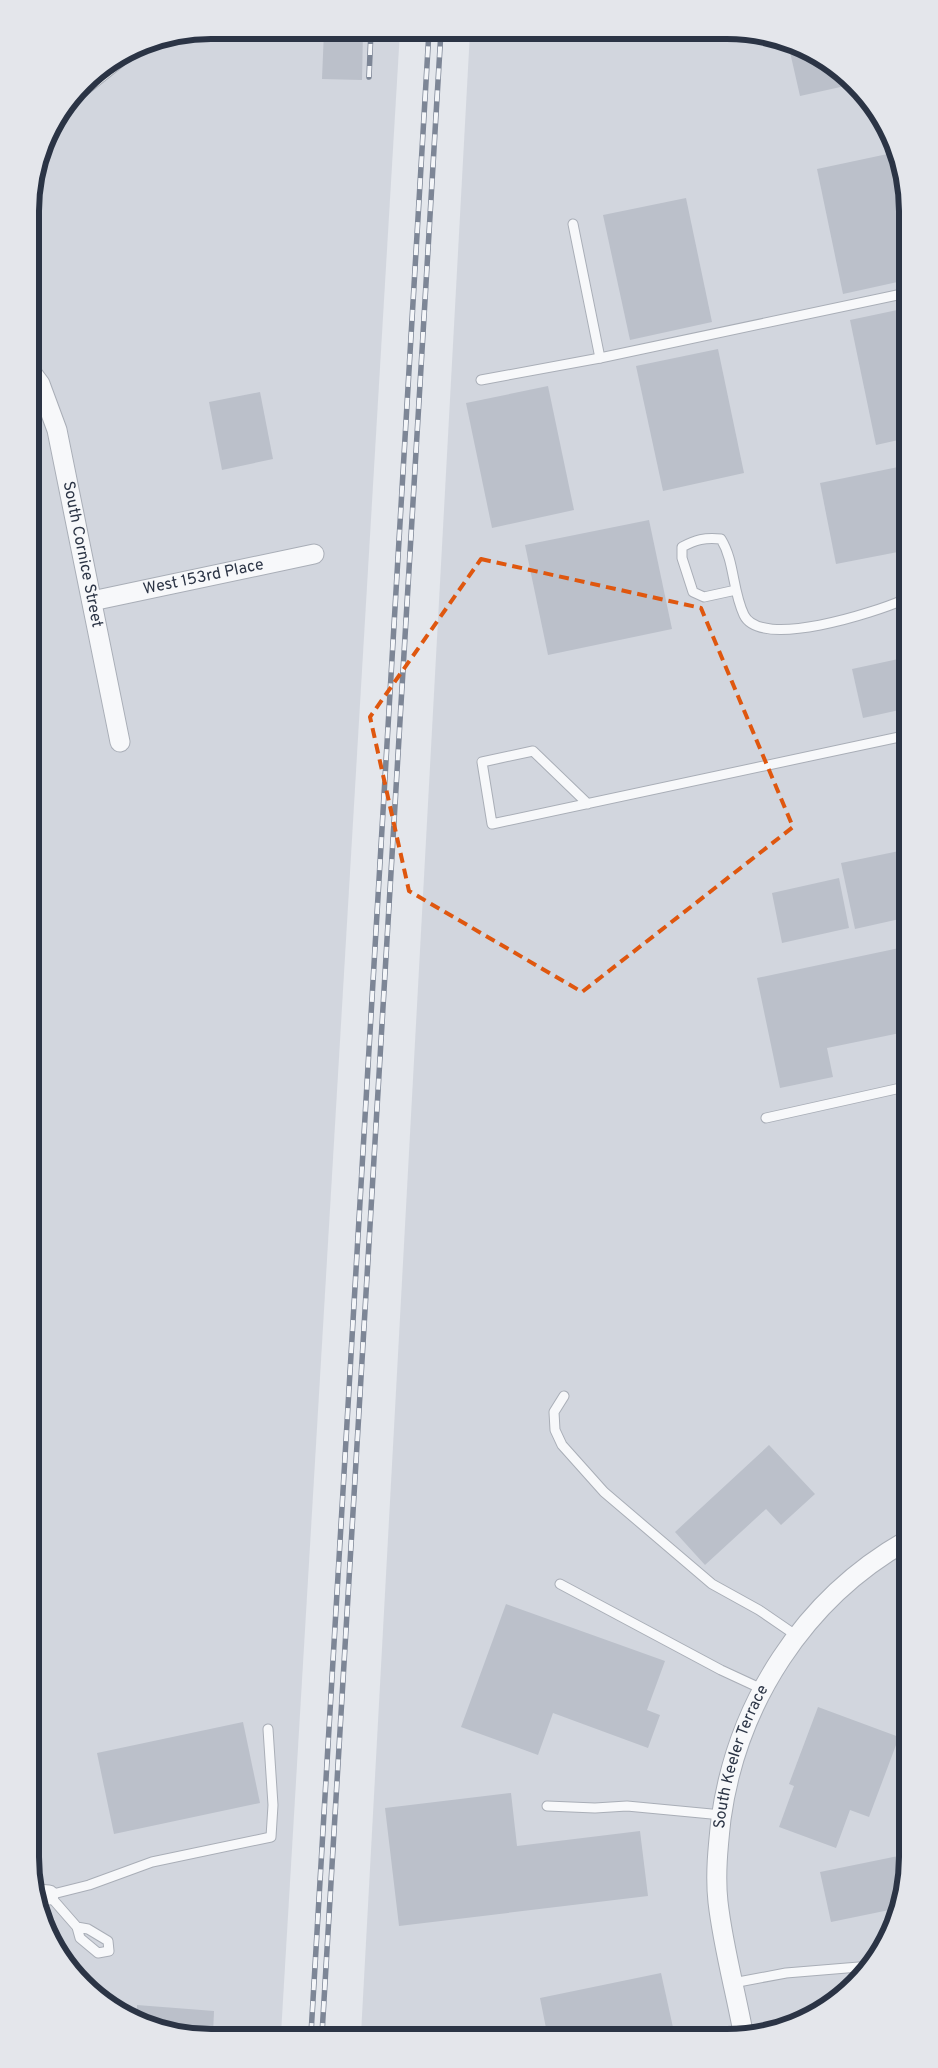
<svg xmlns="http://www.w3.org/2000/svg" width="938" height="2068" viewBox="0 0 938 2068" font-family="Overpass,sans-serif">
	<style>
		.built { fill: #d2d6de }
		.building { fill: #bbc0ca }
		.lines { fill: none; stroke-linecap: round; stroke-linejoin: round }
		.service-casing { stroke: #a9aeb7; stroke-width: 11 }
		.minor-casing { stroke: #a9aeb7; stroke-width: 21 }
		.service { stroke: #f7f8fa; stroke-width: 9 }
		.minor { stroke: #f7f8fa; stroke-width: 19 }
		.rail-casing { stroke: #7d8696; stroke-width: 5.5 }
		.rail { stroke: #f4f6f9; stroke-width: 4; stroke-dasharray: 11; stroke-linecap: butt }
		.marked { fill: none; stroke: #df570f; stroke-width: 4; stroke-dasharray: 10 6; stroke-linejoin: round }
		.labels { text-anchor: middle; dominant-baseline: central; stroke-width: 5; stroke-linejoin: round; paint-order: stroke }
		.street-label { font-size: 16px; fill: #2b3445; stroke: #f4f6f9 }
		.rim { fill: none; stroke: #2b3445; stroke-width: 6 }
	</style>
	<rect width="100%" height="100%" fill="#e4e7ec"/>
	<!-- built -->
	<g class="built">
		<path d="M 211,30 L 400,31 L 281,2034 L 176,2035 L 91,1993 L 60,1957 L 36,1904 L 30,199 L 49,131 L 91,75 L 142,44 Z"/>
		<path d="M 470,32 L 762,33 L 847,75 L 878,111 L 902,164 L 908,1869 L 894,1926 L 870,1967 L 828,2007 L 774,2032 L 361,2034 Z"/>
	</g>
	<!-- building -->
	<g class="building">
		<path d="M 324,31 L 363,31 L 362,80 L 322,79 Z"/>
		<path d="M 796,50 L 847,75 L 854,84 L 800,96 L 790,52 Z"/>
		<path d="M 897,152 L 902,164 L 902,281 L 843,294 L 817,169 Z"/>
		<path d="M 686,198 L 712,322 L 630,340 L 603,215 Z"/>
		<path d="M 902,309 L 903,439 L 876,445 L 850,320 Z"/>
		<path d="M 718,349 L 744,473 L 663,491 L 636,366 Z"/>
		<path d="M 548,386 L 574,510 L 492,528 L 466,403 Z"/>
		<path d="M 260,392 L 273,459 L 222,470 L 209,402 Z"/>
		<path d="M 903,466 L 903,551 L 836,564 L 820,483 Z"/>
		<path d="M 649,520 L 672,629 L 548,655 L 525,545 Z"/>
		<path d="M 903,658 L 904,709 L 863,718 L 852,669 Z"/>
		<path d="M 904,850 L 904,918 L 855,929 L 841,863 Z"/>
		<path d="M 839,878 L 849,928 L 782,943 L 772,893 Z"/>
		<path d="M 904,947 L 905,1032 L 827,1048 L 833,1077 L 780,1088 L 757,978 Z"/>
		<path d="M 769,1445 L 815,1494 L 781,1525 L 766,1509 L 705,1565 L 675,1532 Z"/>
		<path d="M 506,1604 L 665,1661 L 647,1710 L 660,1715 L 648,1748 L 553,1713 L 538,1755 L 461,1727 Z"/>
		<path d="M 818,1707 L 899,1737 L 869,1817 L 850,1810 L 836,1848 L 779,1827 L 794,1786 L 789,1784 Z"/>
		<path d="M 243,1722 L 260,1803 L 114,1834 L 97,1753 Z"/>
		<path d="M 511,1793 L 517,1846 L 640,1831 L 648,1896 L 399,1926 L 385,1808 Z"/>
		<path d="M 908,1854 L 908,1869 L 899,1908 L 831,1922 L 820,1872 Z"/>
		<path d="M 661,1973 L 674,2032 L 547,2033 L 540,1998 Z"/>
		<path d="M 832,2003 L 828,2007 L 808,2017 L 806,2009 Z"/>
		<path d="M 137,2005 L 214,2011 L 213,2034 L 176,2035 L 137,2015 Z"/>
	</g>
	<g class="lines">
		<!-- service casing -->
		<g class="service-casing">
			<g id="service">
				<path d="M 75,96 L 83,92 L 143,44"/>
				<path d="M 573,224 L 600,358"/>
				<path d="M 481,380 L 600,358 L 902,294"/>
				<path d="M 736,590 L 704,597 L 693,592 L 682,558 L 682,547 C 695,540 705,537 721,539 C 735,562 732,590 744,615 C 761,650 876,612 903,600"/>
				<path d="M 588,804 L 533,751 L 482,762 L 492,824 L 904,736"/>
				<path d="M 766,1118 L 905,1087"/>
				<path d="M 564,1396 L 554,1412 L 555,1430 L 562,1445 L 604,1492 L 712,1584 L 759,1610 L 797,1636"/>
				<path d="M 560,1584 L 721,1670 L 762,1689"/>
				<path d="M 547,1806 L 595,1808 L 627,1806 L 722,1815"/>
				<path d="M 77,1927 L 88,1929 L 108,1941 L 109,1951 L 98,1953 L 80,1938 L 77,1927 L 49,1895 L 89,1885 L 152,1862 L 271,1837 L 273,1805 L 268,1729"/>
				<path d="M 733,1983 L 786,1973 L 871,1966"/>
			</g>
		</g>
		<!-- minor casing -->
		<g class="minor-casing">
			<g id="minor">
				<path id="s1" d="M 31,372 L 40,384 L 57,430 L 120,742"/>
				<path id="s2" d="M 92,601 L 314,554"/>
				<path d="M 36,1894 L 49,1895"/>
				<path id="s3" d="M 743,2032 C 735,1989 723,1946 718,1902 C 715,1875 718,1847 721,1819 C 737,1703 804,1599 906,1541"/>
			</g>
		</g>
		<!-- service -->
		<use href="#service" class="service"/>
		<!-- minor -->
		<use href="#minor" class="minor"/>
		<!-- rail casing -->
		<g class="rail-casing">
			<g id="rail">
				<path d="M 369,77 L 371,31"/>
				<path d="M 311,2034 L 429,31"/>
				<path d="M 322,2034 L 441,31"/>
			</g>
		</g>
		<!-- rail -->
		<use href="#rail" class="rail"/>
	</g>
	<!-- marked area -->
	<path class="marked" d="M 481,559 L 701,608 L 793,827 L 582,992 L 409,891 L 370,717 Z"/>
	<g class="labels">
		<!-- street labels -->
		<g class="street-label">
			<text stroke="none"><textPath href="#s1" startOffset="191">South Cornice Street</textPath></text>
			<text stroke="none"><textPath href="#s2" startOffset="114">West 153rd Place</textPath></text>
			<text stroke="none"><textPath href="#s3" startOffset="281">South Keeler Terrace</textPath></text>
		</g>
	</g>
	<!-- crop -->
	<path d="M0 0H938V2068H0ZM211 39H727A172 172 0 0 1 899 211V1857A172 172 0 0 1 727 2029H211A172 172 0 0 1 39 1857V211A172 172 0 0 1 211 39Z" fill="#e4e6eb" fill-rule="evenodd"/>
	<path class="rim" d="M211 39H727A172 172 0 0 1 899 211V1857A172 172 0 0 1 727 2029H211A172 172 0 0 1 39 1857V211A172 172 0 0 1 211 39Z"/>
</svg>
